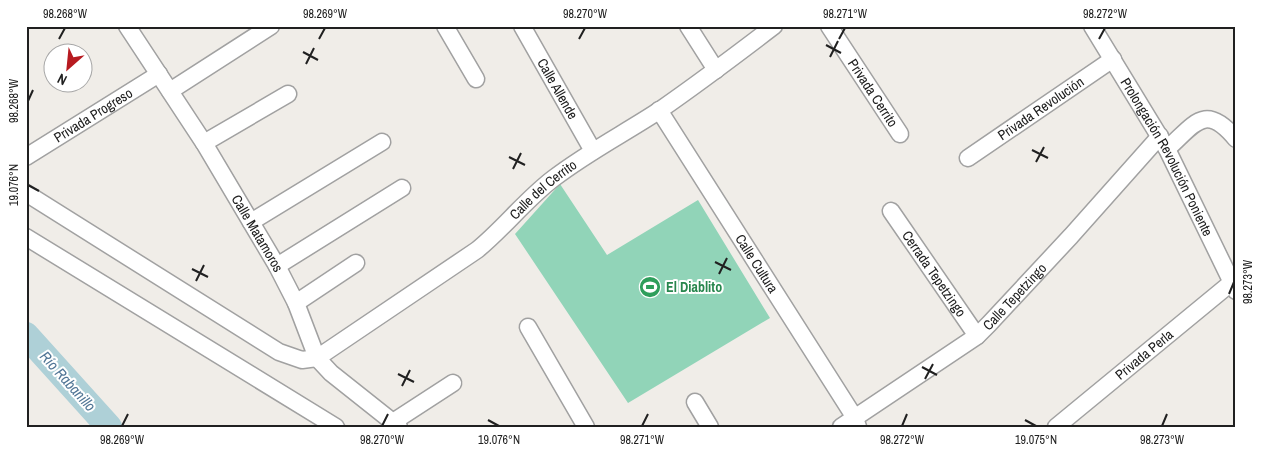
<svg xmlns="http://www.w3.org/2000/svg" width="1262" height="453" viewBox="0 0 1262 453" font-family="'Archivo Narrow',sans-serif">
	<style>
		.pitch { fill: #91d4b8 }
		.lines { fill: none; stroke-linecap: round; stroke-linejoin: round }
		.river { stroke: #aed0d7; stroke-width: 26 }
		.street-casing { stroke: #a1a1a1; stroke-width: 19 }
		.street { stroke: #fff; stroke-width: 16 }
		.ticks { fill: none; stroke: #202020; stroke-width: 2 }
		.labels { text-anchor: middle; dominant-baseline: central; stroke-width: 4; stroke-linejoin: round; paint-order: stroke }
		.street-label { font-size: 14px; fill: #202020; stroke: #fff }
		.leisure-label { font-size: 14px; font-weight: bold; fill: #27864d; stroke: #fff; text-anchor: start }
		.water-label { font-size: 15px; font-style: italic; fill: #517696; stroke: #fff }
		.neatline { fill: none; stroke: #202020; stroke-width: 2 }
		.ticks-label { font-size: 12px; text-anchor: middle; fill: #202020 }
	</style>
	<rect width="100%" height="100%" fill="#f0ede8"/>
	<!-- pitch -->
	<path class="pitch" d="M 560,184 L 607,255 L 698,200 L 770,318 L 628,403 L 515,234 Z"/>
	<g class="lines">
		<!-- river -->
		<path class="river" d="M 26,335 L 109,427"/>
		<!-- street casing -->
		<g class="street-casing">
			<g id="street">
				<path id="s1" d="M 127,26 L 204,143 L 277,266 L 296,303 L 317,358 L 331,373 L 399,427"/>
				<path d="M 445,26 L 476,79"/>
				<path id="s2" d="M 522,26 L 593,151"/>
				<path d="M 688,26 L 716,70"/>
				<path id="s3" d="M 829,26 L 900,134"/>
				<path id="s4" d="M 1092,26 L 1167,149 L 1236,291"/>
				<path d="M 170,91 L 271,26"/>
				<path id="s5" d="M 659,110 L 855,418 L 858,427"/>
				<path d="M 204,143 L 288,94"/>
				<path d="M 1167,149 C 1195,124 1205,102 1236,139"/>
				<path id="s6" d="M 26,157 L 159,74"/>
				<path id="s7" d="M 968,158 L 1113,59"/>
				<path id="s8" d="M 26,193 L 279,352 L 302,360 L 317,358 L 477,250 C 504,228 526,199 554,178 C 588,152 625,133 660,110 C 699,83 736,55 774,26"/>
				<path id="s9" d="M 891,211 L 977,336"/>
				<path d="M 251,222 L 382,142"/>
				<path d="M 26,237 L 336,427"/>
				<path d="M 277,266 L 402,188"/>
				<path d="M 296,303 L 356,263"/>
				<path d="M 528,327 L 586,427"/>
				<path d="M 695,402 L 710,427"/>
				<path d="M 393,422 L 453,383"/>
				<path id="s10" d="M 841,427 L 977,336 L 989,324 L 1071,236 L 1160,136"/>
				<path id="s11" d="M 1056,427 L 1231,283"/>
			</g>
		</g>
		<!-- street -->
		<use href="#street" class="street"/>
	</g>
	<!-- ticks -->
	<path class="ticks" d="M 59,39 L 65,28M 319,39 L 325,28M 579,39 L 585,28M 839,39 L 845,28M 1099,39 L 1105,28M 826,45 L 841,53M 303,52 L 318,60M 830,57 L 838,41M 306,64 L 314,48M 28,101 L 33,90M 1032,150 L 1048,158M 509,157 L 525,165M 1036,162 L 1044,147M 513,169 L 521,153M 28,185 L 39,191M 715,262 L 731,270M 192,269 L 208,277M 719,274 L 727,258M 196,281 L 204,265M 1229,294 L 1234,282M 922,367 L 937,375M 398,374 L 414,382M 925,379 L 933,364M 402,386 L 410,370M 488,420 L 499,426M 1025,420 L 1036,426M 122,426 L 128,414M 382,426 L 388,414M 642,426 L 648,414M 902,426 L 907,414M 1162,426 L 1167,414"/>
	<!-- icons -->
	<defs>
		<g id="stadium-disc" transform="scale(1.125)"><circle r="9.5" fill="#2e9e5b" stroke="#fff"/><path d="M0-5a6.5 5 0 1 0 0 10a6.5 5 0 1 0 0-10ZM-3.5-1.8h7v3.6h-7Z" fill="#fff"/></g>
	</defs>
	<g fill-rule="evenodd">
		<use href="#stadium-disc" x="650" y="287"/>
	</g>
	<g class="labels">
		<!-- street labels -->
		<g class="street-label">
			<text stroke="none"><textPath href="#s2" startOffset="72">Calle Allende</textPath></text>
			<text stroke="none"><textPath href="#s3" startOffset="80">Privada Cerrito</textPath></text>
			<text stroke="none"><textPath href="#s7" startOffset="88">Privada Revolución</textPath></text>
			<text stroke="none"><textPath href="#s6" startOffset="79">Privada Progreso</textPath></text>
			<text stroke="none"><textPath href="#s4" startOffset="151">Prolongación Revolución Poniente</textPath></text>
			<text stroke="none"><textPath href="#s8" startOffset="621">Calle del Cerrito</textPath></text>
			<text stroke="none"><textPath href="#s1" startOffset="245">Calle Matamoros</textPath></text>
			<text stroke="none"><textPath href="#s5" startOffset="182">Calle Cultura</textPath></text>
			<text stroke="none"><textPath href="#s9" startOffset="76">Cerrada Tepetzingo</textPath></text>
			<text stroke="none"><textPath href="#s10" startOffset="218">Calle Tepetzingo</textPath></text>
			<text stroke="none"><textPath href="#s11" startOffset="114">Privada Perla</textPath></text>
		</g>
		<!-- leisure labels -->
		<g class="leisure-label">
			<text x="666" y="287">El Diablito</text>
		</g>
		<!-- water labels -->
		<g class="water-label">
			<text transform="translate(68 381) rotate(48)">Río Rabanillo</text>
		</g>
	</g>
	<!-- border -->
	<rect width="1262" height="453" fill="none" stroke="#ffffff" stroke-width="55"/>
	<!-- north arrow -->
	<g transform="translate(68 68) rotate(207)"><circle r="24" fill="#ffffff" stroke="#a6a6a6"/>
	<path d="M0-4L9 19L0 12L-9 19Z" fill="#b71a20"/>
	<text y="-8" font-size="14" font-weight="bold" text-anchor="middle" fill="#202020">N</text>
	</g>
	<rect x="28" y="28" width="1206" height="398" class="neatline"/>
	<g class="ticks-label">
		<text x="65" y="18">98.268°W</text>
		<text x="325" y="18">98.269°W</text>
		<text x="585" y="18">98.270°W</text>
		<text x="845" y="18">98.271°W</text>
		<text x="1105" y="18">98.272°W</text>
		<text transform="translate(14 101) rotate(-90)" y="4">98.268°W</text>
		<text transform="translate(14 185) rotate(-90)" y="4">19.076°N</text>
		<text transform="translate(1248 282) rotate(-90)" y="4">98.273°W</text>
		<text x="122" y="444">98.269°W</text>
		<text x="382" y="444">98.270°W</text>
		<text x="499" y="444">19.076°N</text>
		<text x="642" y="444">98.271°W</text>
		<text x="902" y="444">98.272°W</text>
		<text x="1036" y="444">19.075°N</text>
		<text x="1162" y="444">98.273°W</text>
	</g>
</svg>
